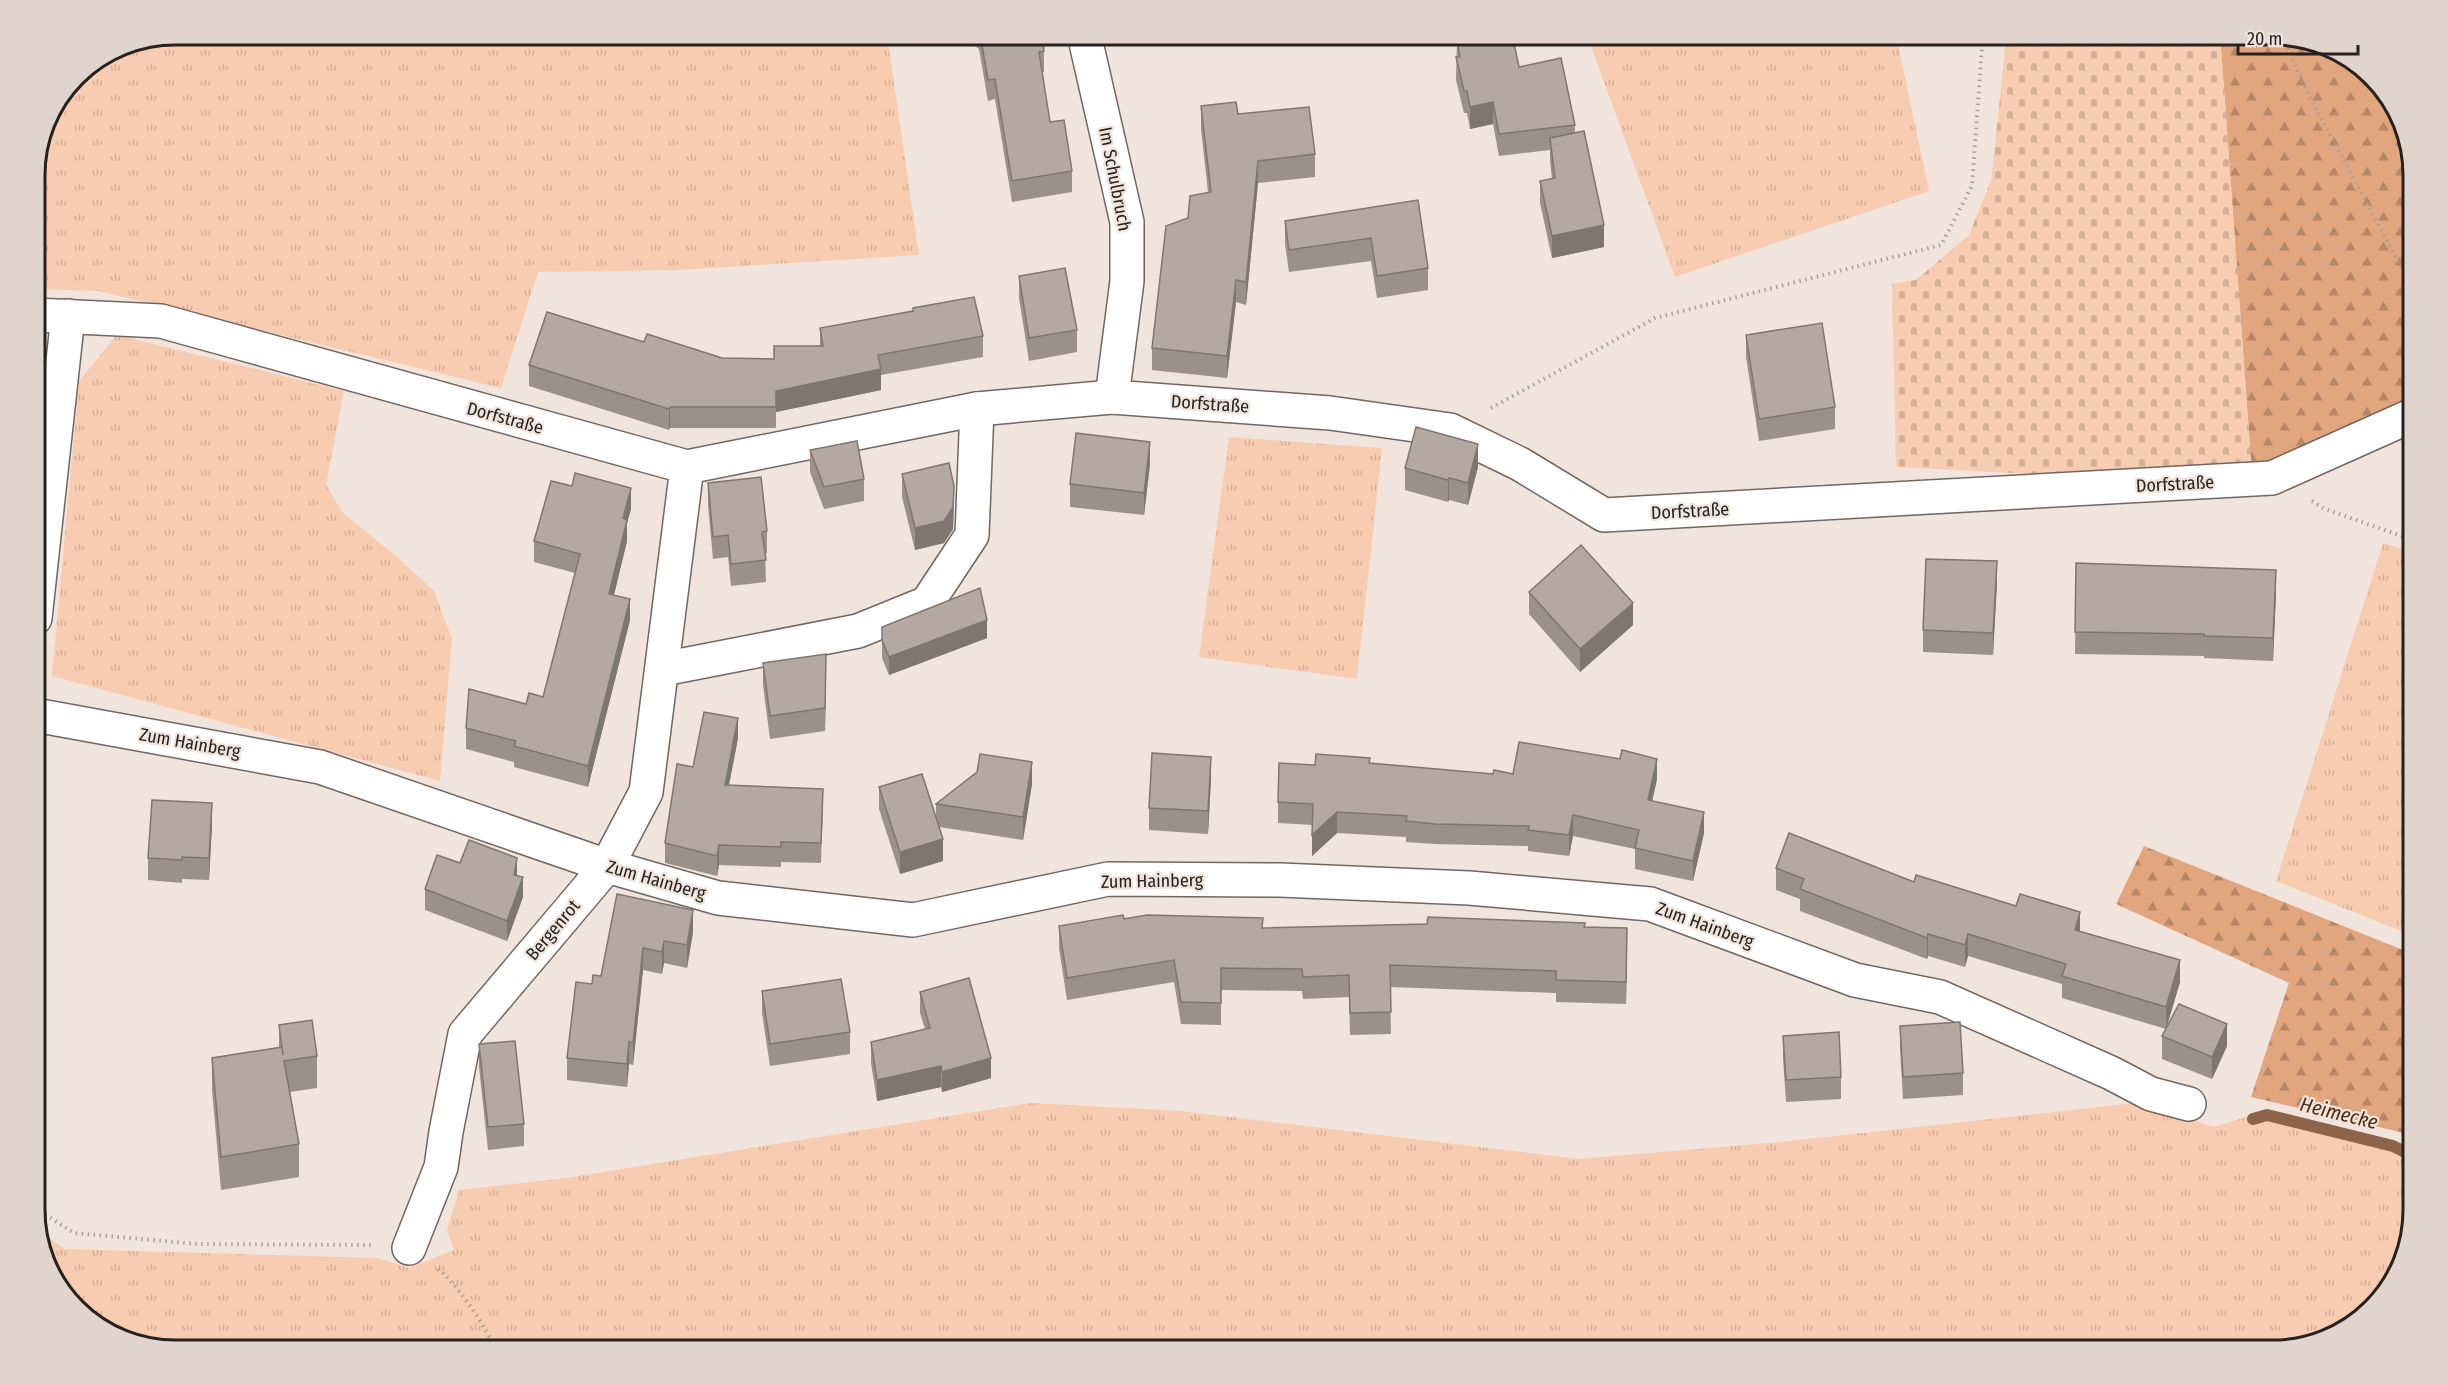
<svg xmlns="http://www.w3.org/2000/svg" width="2448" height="1385" viewBox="0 0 2448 1385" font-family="'Fira Sans Condensed',sans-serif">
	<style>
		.grass { fill: url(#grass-tufts) }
		.forest { fill: url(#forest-firs) }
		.cemetery { fill: url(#cemetery-stones) }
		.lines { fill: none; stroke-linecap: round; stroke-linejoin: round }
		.stream { stroke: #8e6449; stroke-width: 12 }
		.street-casing { stroke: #726760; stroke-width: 36 }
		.path { stroke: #a99f99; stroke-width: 4; stroke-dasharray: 1.5 4.5; stroke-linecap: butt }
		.street { stroke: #fff; stroke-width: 33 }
		.wall { fill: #9c908a }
		.shaded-wall { fill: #7f7671 }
		.building { fill: #b5a8a1; stroke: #7f7671; stroke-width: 1.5 }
		.labels { text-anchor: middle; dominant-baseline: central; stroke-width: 4.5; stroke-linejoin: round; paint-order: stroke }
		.street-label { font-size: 18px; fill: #26221f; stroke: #f1e4dc }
		.water-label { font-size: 20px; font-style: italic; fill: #512a0d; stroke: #f1e4dc }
		.rim { fill: none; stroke: #26221f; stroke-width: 3 }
	</style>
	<defs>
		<pattern id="grass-tufts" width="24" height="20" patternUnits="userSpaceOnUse" patternTransform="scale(1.5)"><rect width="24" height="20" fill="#f8ccb1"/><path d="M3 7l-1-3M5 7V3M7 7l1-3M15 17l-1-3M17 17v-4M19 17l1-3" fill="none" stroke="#d4af98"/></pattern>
		<pattern id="forest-firs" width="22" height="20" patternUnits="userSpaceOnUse" patternTransform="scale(1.5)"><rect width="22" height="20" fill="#e2a67f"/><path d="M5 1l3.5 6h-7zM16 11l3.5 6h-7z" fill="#b78767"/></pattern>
		<pattern id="cemetery-stones" width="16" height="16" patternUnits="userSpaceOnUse" patternTransform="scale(1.5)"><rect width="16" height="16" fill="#f8ccb1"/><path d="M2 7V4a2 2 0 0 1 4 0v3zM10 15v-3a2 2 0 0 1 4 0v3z" fill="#d4af98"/></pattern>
	</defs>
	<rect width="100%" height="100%" fill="#f1e4dc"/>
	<!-- grass -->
	<g class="grass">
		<path d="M 175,34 L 887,35 L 919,255 L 678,270 L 538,272 L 501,388 L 98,291 L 35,289 L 35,166 L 45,121 L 76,75 L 121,45 Z"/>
		<path d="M 1587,35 L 1896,35 L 1929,191 L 1675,277 Z"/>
		<path d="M 117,335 L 344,391 L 326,485 L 342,512 L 397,557 L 434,591 L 452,639 L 440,781 L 52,676 L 79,381 Z"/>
		<path d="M 1229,437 L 1382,448 L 1357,679 L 1199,657 Z"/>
		<path d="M 2383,543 L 2413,552 L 2413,936 L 2276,881 Z"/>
		<path d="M 2145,1102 L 2213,1127 L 2269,1110 L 2394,1142 L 2413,1153 L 2413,1211 L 2395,1280 L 2344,1332 L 2274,1350 L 175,1350 L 105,1332 L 58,1288 L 38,1230 L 65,1249 L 378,1258 L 409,1268 L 454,1250 L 447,1230 L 459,1190 L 566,1178 L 1030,1103 L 1181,1111 L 1579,1159 L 1780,1142 Z"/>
	</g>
	<!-- forest -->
	<g class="forest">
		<path d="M 2220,35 L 2273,35 L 2343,53 L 2390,97 L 2413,166 L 2413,404 L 2252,475 Z"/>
		<path d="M 35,374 L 42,385 L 42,421 L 35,477 Z"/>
		<path d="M 2144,846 L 2413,954 L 2413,1139 L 2404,1133 L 2251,1097 L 2289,983 L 2116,904 Z"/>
	</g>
	<!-- cemetery -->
	<path class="cemetery" d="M 2010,35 L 2220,35 L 2252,475 L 2071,476 L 1896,467 L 1892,284 L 1916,280 L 1969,235 L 1991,181 L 2006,41 Z"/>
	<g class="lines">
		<!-- stream -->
		<path class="stream" d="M 2253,1119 L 2267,1115 L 2393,1146 L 2413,1156"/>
		<!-- street casing -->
		<g class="street-casing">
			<g id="street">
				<path d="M 1084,34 L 1127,222 L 1127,281 L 1112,397"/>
				<path d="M 35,315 L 161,321 L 687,467 L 977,409 L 1112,397 L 1330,413 L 1450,430 L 1520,464 L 1604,515 L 2272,478 L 2413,415"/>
				<path d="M 35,618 L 68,316"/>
				<path d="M 663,669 L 858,631 L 927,603 L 972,535 L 977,409"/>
				<path d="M 35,715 L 320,767 L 607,866 L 718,898 L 913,920 L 1108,879 L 1280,880 L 1469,888 L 1650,904 L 1855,980 L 1940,997 L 2111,1073 L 2151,1094 L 2189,1104"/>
				<path d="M 409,1248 L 441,1167 L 446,1132 L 465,1034 L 607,866 L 646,792 L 687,467"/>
			</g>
		</g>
		<!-- path -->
		<g class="path">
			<path d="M 2283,37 L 2308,94 L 2413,289"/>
			<path d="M 1491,408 L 1655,318 L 1941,245 L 1972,186 L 1982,46 L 1991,34"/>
			<path d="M 2312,501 L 2325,509 L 2413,540"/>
			<path d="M 35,1208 L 74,1233 L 197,1244 L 371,1245"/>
			<path d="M 438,1269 C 456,1282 488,1330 496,1350"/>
		</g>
		<!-- street -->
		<use href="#street" class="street"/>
	</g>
	<!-- wall -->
	<g class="wall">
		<path d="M 966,34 L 1042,34 L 1044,51 L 1044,72 L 1042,72 L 1050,122 L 1072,171 L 1072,192 L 1012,202 L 995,99 L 988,101 L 979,49 L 966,40 Z"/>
		<path d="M 1457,41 L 1519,67 L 1575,125 L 1575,133 L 1604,247 L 1552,258 L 1540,203 L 1540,181 L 1552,179 L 1550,161 L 1550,150 L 1499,156 L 1493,124 L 1470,129 L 1467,113 L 1464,113 L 1456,80 Z"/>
		<path d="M 1201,106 L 1238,114 L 1315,154 L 1315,177 L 1258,183 L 1246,305 L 1236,302 L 1227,378 L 1152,370 L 1152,348 L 1188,218 L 1208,192 L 1201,129 Z"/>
		<path d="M 1418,200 L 1428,268 L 1428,290 L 1377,298 L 1371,261 L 1289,272 L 1285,244 L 1285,221 Z"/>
		<path d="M 1019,276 L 1077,330 L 1077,352 L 1029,361 L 1019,298 Z"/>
		<path d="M 820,328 L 983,336 L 983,357 L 881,375 L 881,390 L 776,412 L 776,428 L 670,428 L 669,430 L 529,386 L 529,365 L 644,342 L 722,358 L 774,359 L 820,346 Z"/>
		<path d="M 1746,335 L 1835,407 L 1835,429 L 1759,441 L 1746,357 Z"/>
		<path d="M 810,450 L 864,479 L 864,501 L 824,509 L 810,472 Z"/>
		<path d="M 1150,464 L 1144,515 L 1070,507 L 1070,484 Z"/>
		<path d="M 1478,467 L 1468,505 L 1449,500 L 1448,502 L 1405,490 L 1405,468 Z"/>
		<path d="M 902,474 L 954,508 L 953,529 L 944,543 L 915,550 L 902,497 Z"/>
		<path d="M 708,483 L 767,531 L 767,553 L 765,554 L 766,582 L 731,586 L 728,557 L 713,559 L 708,505 Z"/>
		<path d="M 631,509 L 627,523 L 627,541 L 614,595 L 630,620 L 588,787 L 514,767 L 514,762 L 466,749 L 466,728 L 543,697 L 575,573 L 534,562 L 534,541 Z"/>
		<path d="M 2076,563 L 2276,593 L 2273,661 L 2204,658 L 2204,656 L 2075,654 Z"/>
		<path d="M 1997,583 L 1993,655 L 1923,652 L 1923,630 Z"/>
		<path d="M 1529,592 L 1633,625 L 1580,672 L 1529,614 Z"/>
		<path d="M 882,627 L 987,638 L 889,675 L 882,658 Z"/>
		<path d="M 763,663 L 826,676 L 825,731 L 770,739 L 763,685 Z"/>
		<path d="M 738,738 L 729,785 L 823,809 L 821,863 L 781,862 L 781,867 L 719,865 L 717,876 L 665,863 L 665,843 L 693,767 Z"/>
		<path d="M 1370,763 L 1493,774 L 1657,779 L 1652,801 L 1704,833 L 1693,881 L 1635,869 L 1635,849 L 1573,836 L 1569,856 L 1528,851 L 1528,846 L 1435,844 L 1406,842 L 1406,837 L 1337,833 L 1312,856 L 1313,825 L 1278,823 L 1278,802 L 1315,765 Z"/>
		<path d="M 1211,779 L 1208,834 L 1149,830 L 1149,808 Z"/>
		<path d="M 1032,784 L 1023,840 L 939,827 L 943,861 L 900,874 L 879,809 L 879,787 L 936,819 L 936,804 Z"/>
		<path d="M 212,825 L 209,880 L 182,879 L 182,883 L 148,880 L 148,858 Z"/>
		<path d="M 460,863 L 517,876 L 523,897 L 507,941 L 425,910 L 425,889 Z"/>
		<path d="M 1776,868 L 1914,882 L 2080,931 L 2180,982 L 2166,1029 L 2062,998 L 2062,984 L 1968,956 L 1965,967 L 1928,956 L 1927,959 L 1800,911 L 1800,899 L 1776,890 Z"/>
		<path d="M 617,894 L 693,932 L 687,968 L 664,963 L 662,974 L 643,970 L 633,1065 L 629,1064 L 627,1087 L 567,1080 L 567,1058 L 592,984 L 601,976 Z"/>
		<path d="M 1124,919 L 1263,928 L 1585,927 L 1627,950 L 1626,1004 L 1556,1002 L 1556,993 L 1390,987 L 1391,1034 L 1350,1035 L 1349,997 L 1303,999 L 1302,991 L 1221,990 L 1221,1025 L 1181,1024 L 1174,982 L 1067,1000 L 1059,948 L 1059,926 Z"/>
		<path d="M 762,991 L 850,1032 L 850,1054 L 770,1066 L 762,1013 Z"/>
		<path d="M 920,992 L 991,1078 L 942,1092 L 941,1087 L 877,1101 L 871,1063 L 871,1042 L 925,1029 L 920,1013 Z"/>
		<path d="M 279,1025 L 317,1056 L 317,1088 L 290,1092 L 299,1144 L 299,1177 L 221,1190 L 212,1090 L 212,1058 L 279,1047 Z"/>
		<path d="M 1900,1026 L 1963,1073 L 1963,1095 L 1903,1099 L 1900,1049 Z"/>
		<path d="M 1783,1036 L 1841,1077 L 1841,1099 L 1786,1102 L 1783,1058 Z"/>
		<path d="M 2162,1036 L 2227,1046 L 2212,1079 L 2162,1059 Z"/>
		<path d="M 479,1044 L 524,1124 L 524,1146 L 488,1150 L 479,1067 Z"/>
	</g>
	<!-- shaded-wall -->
	<g class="shaded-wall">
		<path d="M 1493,102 L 1493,124 L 1470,129 L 1470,107 Z"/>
		<path d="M 1258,161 L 1258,183 L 1246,305 L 1246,282 Z"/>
		<path d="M 1604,225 L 1604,247 L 1552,258 L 1552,236 Z"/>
		<path d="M 1236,280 L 1236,302 L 1227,378 L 1227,356 Z"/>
		<path d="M 881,369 L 881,390 L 776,412 L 776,391 Z"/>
		<path d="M 670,407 L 670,428 L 669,430 L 669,409 Z"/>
		<path d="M 1150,442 L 1150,464 L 1144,515 L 1144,493 Z"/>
		<path d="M 1478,444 L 1478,467 L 1468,505 L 1468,483 Z"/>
		<path d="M 1449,478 L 1449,500 L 1448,502 L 1448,480 Z"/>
		<path d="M 954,486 L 953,529 L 944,543 L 915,550 L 915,528 Z"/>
		<path d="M 631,488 L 631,509 L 627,523 L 627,541 L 609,615 L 609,594 L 623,518 Z"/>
		<path d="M 1997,561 L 1997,583 L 1993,655 L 1993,633 Z"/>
		<path d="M 2276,570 L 2276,593 L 2273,661 L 2273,638 Z"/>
		<path d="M 630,599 L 630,620 L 588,787 L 588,766 Z"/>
		<path d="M 1633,603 L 1633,625 L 1580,672 L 1580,649 Z"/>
		<path d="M 987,620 L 987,638 L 889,675 L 889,657 Z"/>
		<path d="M 826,654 L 826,676 L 825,731 L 825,708 Z"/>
		<path d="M 738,718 L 738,738 L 725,805 L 725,785 Z"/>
		<path d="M 1211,757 L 1211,779 L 1208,834 L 1208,811 Z"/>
		<path d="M 1657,759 L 1657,779 L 1648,820 L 1648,800 Z"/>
		<path d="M 1032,762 L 1032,784 L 1023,840 L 1023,817 Z"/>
		<path d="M 212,803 L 212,825 L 209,880 L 209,858 Z"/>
		<path d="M 1337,812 L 1337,833 L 1312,856 L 1312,835 Z"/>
		<path d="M 1704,812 L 1704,833 L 1693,881 L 1693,861 Z"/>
		<path d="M 1573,815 L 1573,836 L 1569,856 L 1569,835 Z"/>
		<path d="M 943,839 L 943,861 L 900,874 L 900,852 Z"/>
		<path d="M 719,845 L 719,865 L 717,876 L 717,856 Z"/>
		<path d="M 517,858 L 517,878 L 514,875 Z"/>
		<path d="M 523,877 L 523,897 L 507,941 L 507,921 Z"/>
		<path d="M 693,910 L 693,932 L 687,968 L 687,945 Z"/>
		<path d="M 2080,912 L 2080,934 L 2075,930 Z"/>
		<path d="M 1627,928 L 1627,950 L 1626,1004 L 1626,982 Z"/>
		<path d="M 1928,934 L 1928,956 L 1927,959 L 1927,938 Z"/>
		<path d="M 1968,934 L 1968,956 L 1965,967 L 1965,945 Z"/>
		<path d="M 664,941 L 664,963 L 662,974 L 662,952 Z"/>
		<path d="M 643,948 L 643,970 L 633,1065 L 633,1043 Z"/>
		<path d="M 2180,960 L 2180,982 L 2166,1029 L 2166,1007 Z"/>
		<path d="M 2227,1024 L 2227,1046 L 2212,1079 L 2212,1057 Z"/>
		<path d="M 629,1042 L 629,1064 L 627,1087 L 627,1064 Z"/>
		<path d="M 991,1058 L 991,1078 L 942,1092 L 942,1072 Z"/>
		<path d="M 941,1066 L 941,1087 L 877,1101 L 877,1080 Z"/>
	</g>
	<!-- building -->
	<g class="building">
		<path d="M 980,34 L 1042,34 L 1044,51 L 1039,52 L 1050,122 L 1064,120 L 1072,171 L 1012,181 L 995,79 L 988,80 Z"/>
		<path d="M 1487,34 L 1512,34 L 1519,67 L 1561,58 L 1575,125 L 1499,134 L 1493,102 L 1470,107 L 1467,91 L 1464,91 L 1456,57 L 1460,57 L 1457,41 Z"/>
		<path d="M 1236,102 L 1238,114 L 1309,107 L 1315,154 L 1258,161 L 1246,282 L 1236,280 L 1227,356 L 1152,348 L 1166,226 L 1188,218 L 1190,196 L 1211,192 L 1201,106 Z"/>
		<path d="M 1584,131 L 1604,225 L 1552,236 L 1540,181 L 1555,178 L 1550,138 Z"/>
		<path d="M 1418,200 L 1428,268 L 1377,276 L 1371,238 L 1289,250 L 1285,221 Z"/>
		<path d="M 1065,268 L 1077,330 L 1029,338 L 1019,276 Z"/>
		<path d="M 974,297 L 983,336 L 878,355 L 881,369 L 776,391 L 776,407 L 670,407 L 669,409 L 529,365 L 547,312 L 644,342 L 647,334 L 722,358 L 774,359 L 774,346 L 823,346 L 820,328 L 913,311 L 913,308 Z"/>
		<path d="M 1822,323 L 1835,407 L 1759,419 L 1746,335 Z"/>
		<path d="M 1416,427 L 1478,444 L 1468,483 L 1449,478 L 1448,480 L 1405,468 Z"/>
		<path d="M 1076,433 L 1150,442 L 1144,493 L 1070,484 Z"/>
		<path d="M 857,441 L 864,479 L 824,487 L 810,450 Z"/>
		<path d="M 949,463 L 954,486 L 953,507 L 944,521 L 915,528 L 902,474 Z"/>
		<path d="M 575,473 L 631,488 L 623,518 L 627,520 L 609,594 L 630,599 L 588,766 L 514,746 L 516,741 L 466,728 L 469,689 L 526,704 L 529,693 L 543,697 L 580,554 L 534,541 L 551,481 L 572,486 Z"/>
		<path d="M 761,477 L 767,531 L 762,532 L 766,560 L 731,564 L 728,535 L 713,537 L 708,483 Z"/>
		<path d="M 1581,545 L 1633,603 L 1580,649 L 1529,592 Z"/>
		<path d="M 1926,559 L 1997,561 L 1993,633 L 1923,630 Z"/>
		<path d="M 2076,563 L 2276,570 L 2273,638 L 2204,636 L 2204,634 L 2075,632 Z"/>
		<path d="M 980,588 L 987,620 L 889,657 L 882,640 L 882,627 Z"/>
		<path d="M 826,654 L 825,708 L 770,716 L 763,663 Z"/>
		<path d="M 704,712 L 738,718 L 725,785 L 823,789 L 821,843 L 781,842 L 781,847 L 719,845 L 717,856 L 665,843 L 677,764 L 693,767 Z"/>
		<path d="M 1519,742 L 1620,759 L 1622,750 L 1657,759 L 1648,800 L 1704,812 L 1693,861 L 1635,848 L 1639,830 L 1573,815 L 1569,835 L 1528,830 L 1529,826 L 1435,824 L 1406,821 L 1407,816 L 1337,812 L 1312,835 L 1313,804 L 1278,802 L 1279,763 L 1315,765 L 1316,754 L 1370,758 L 1369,763 L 1493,774 L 1494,770 L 1513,774 Z"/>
		<path d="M 1152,753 L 1211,757 L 1208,811 L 1149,808 Z"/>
		<path d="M 980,754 L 1032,762 L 1023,817 L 936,804 L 977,772 Z"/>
		<path d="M 922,774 L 943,839 L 900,852 L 879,787 Z"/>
		<path d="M 152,800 L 212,803 L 209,858 L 182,857 L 182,860 L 148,858 Z"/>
		<path d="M 1789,833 L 1914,882 L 1916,875 L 2016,906 L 2020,894 L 2080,912 L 2075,930 L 2180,960 L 2166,1007 L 2062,976 L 2066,964 L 1968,934 L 1965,945 L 1928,934 L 1927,938 L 1800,889 L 1804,879 L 1776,868 Z"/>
		<path d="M 469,840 L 517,858 L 514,875 L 523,877 L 507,921 L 425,889 L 437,855 L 460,863 Z"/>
		<path d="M 617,894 L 693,910 L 687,945 L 664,941 L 662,952 L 643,948 L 633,1043 L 629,1042 L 627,1064 L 567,1058 L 576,982 L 592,984 L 593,975 L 601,976 Z"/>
		<path d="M 1123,915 L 1124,919 L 1147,915 L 1263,918 L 1262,928 L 1427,924 L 1428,917 L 1585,923 L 1584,927 L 1627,928 L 1626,982 L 1556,980 L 1556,971 L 1390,965 L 1391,1012 L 1350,1013 L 1349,975 L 1303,977 L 1302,969 L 1221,968 L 1221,1003 L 1181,1002 L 1174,960 L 1067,978 L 1059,926 Z"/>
		<path d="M 969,978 L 991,1058 L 942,1072 L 941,1066 L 877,1080 L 871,1042 L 930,1028 L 920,992 Z"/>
		<path d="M 841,979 L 850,1032 L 770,1044 L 762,991 Z"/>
		<path d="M 2179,1004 L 2227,1024 L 2212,1057 L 2162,1036 Z"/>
		<path d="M 312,1020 L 317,1056 L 284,1061 L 299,1144 L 221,1157 L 212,1058 L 282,1047 L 283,1055 L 279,1025 Z"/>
		<path d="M 1960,1022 L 1963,1073 L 1903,1077 L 1900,1026 Z"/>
		<path d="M 1839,1032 L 1841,1077 L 1786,1080 L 1783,1036 Z"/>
		<path d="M 515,1041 L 524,1124 L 488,1127 L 479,1044 Z"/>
	</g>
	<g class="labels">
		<!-- street labels -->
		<g class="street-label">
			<text transform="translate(1115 179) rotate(79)">Im Schulbruch</text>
			<text transform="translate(1210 404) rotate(4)">Dorfstraße</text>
			<text transform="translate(505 418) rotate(15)">Dorfstraße</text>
			<text transform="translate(2175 484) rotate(-3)">Dorfstraße</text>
			<text transform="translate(1690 511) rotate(-3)">Dorfstraße</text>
			<text transform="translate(190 743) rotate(10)">Zum Hainberg</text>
			<text transform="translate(656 880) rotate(16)">Zum Hainberg</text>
			<text transform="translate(1152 881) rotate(-1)">Zum Hainberg</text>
			<text transform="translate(1705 925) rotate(20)">Zum Hainberg</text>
			<text transform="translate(553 930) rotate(-50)">Bergenrot</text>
		</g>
		<!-- water labels -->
		<g class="water-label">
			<text transform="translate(2339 1113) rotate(14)">Heimecke</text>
		</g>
	</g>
	<!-- crop -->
	<path d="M0 0H2448V1385H0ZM175 45H2273A130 130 0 0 1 2403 175V1210A130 130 0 0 1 2273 1340H175A130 130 0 0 1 45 1210V175A130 130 0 0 1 175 45Z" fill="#e1d4cd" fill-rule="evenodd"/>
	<path class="rim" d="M175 45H2273A130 130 0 0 1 2403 175V1210A130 130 0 0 1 2273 1340H175A130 130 0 0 1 45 1210V175A130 130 0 0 1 175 45Z"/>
	<!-- scale -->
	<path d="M2238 45v9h120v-9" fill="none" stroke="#26221f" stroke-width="3"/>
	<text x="2247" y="45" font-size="18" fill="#26221f" stroke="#f1e4dc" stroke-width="4.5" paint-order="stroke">20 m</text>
</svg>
